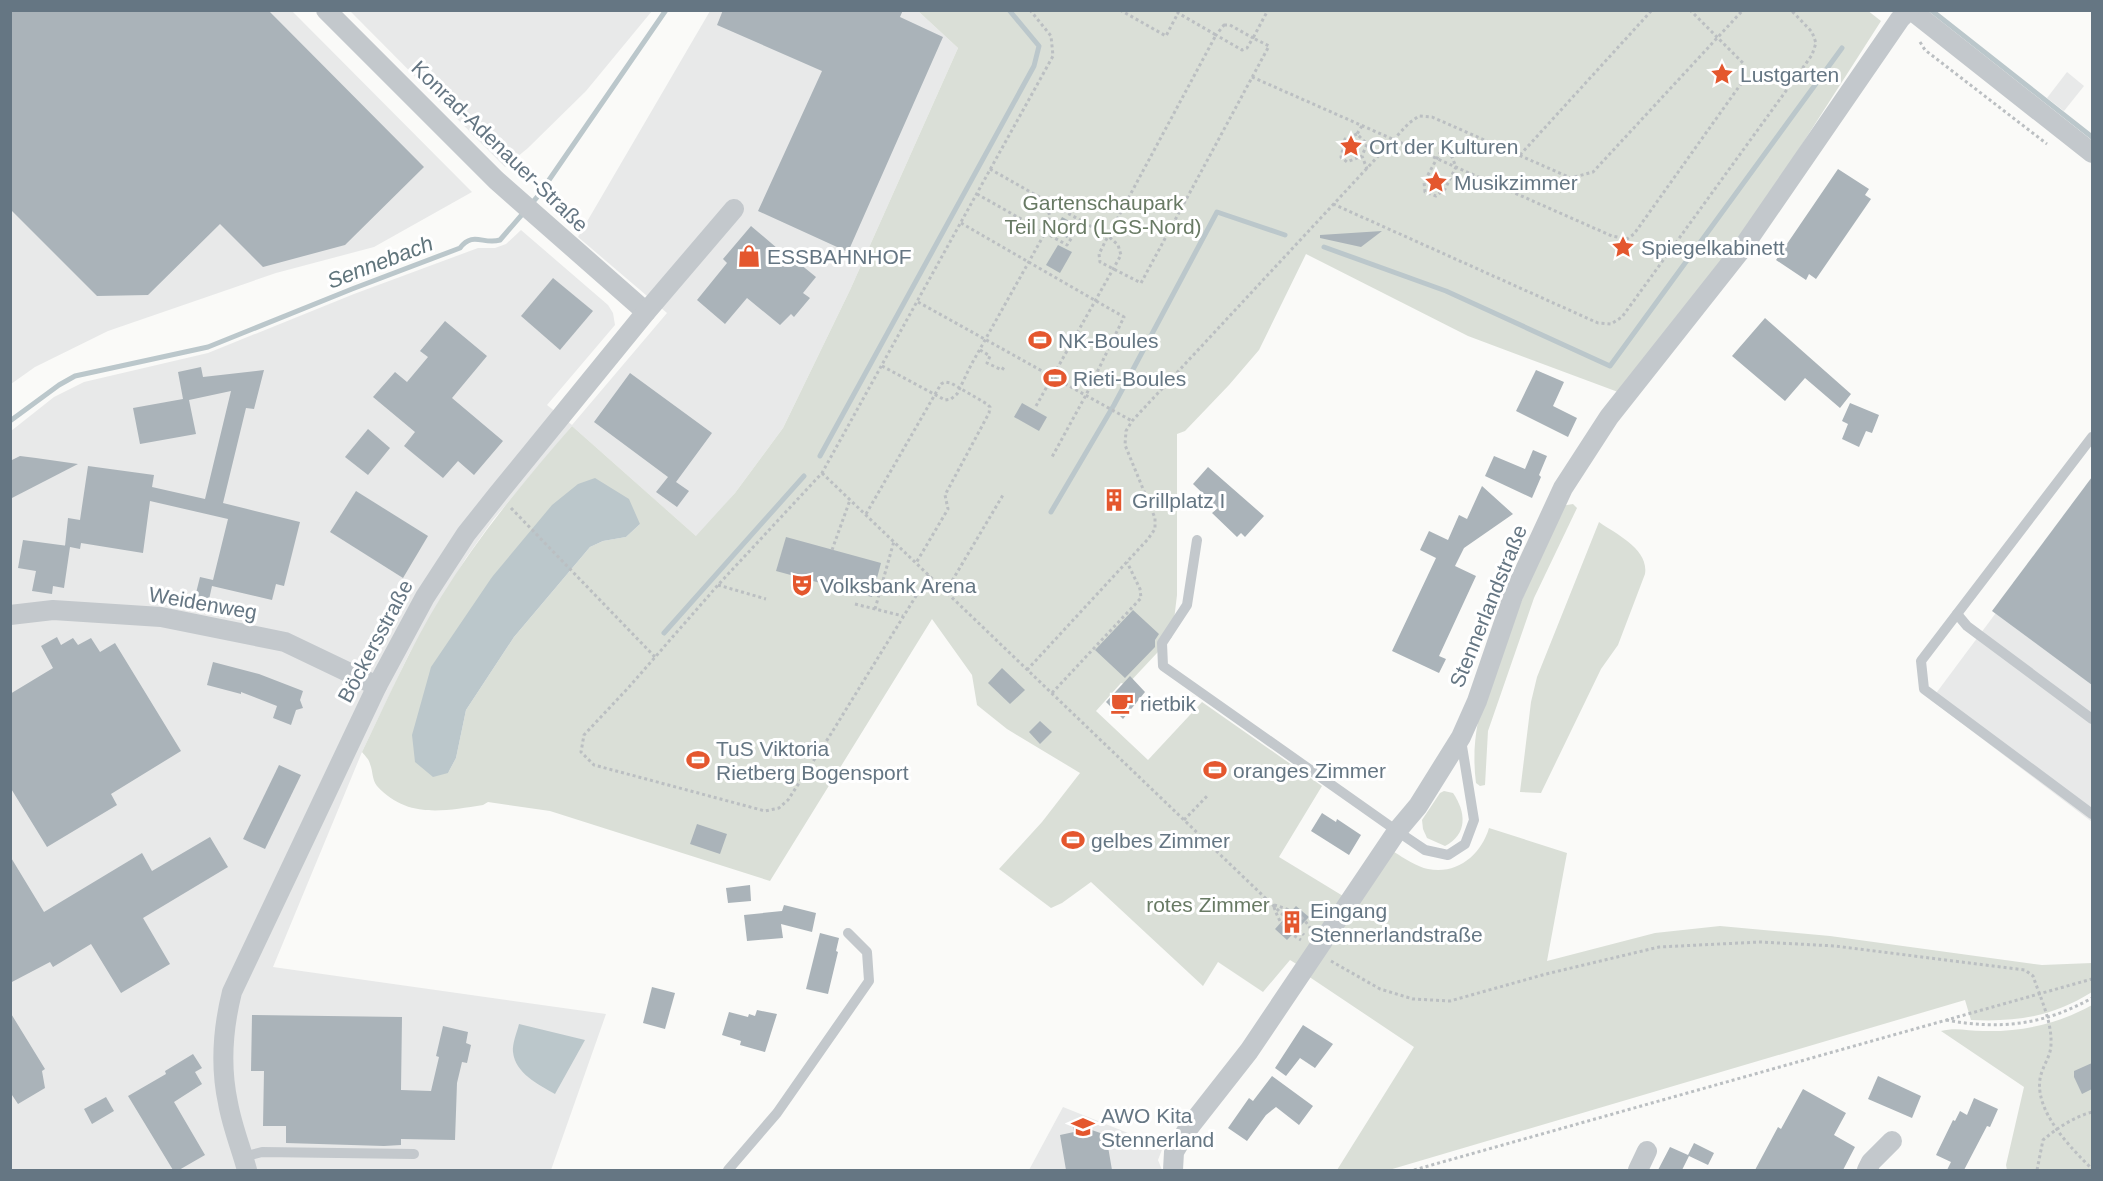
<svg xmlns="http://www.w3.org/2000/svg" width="2103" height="1181" viewBox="0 0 2103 1181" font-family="Arial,sans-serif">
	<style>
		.built { fill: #e8e9e9 }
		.green { fill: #dadfd7; fill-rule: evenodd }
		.water { fill: #bbc7cb }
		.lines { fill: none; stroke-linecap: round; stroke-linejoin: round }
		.stream { stroke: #bbc7cb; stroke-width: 5 }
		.building { fill: #aab3b9 }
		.path { stroke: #bbbfc2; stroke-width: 3; stroke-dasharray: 3 3; stroke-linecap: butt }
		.lane { stroke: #c3c8cc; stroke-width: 10 }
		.street { stroke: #c3c8cc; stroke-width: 20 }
		.path-bridge { stroke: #bbbfc2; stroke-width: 3; stroke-dasharray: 3 3; stroke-linecap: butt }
		.labels { text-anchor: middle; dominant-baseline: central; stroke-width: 6; stroke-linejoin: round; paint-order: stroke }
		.poi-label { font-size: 21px; fill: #657683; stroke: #fff; text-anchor: start }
		.street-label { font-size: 21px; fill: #657683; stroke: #fff }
		.park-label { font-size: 21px; fill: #687a64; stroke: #fff }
		.water-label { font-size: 22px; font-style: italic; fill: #60757c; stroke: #fff }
	</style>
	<rect width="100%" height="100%" fill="#fafaf8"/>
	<!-- built -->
	<g class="built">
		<path d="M 11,11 L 292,11 L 472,192 L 374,247 L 276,273 L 108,331 L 35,367 L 11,384 Z"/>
		<path d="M 350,11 L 652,11 L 586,91 L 528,148 L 505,167 Z"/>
		<path d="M 710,11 L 918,11 L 958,48 L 850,290 L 783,428 L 735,493 L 697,537 L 572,426 L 493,520 L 466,558 L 409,654 L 362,752 L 273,967 L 606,1014 L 551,1170 L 11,1170 L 11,431 L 54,397 L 84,382 L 208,353 L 354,294 L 478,248 L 495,248 L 506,244 L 521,230 L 608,305 L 613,313 L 615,325 L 547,405 L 572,425 L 667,313 L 578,237 Z"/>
		<path d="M 2067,72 L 2084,86 L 2064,111 L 2047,98 Z"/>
		<path d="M 2092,484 L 2092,822 L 1931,700 Z"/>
		<path d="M 1063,1107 L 1163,1147 L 1158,1160 L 1162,1170 L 1029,1170 Z"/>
	</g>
	<!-- green -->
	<g class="green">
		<path d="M 1867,10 L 1881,21 L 1774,188 L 1724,258 L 1618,392 L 1468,336 L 1306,254 L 1259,350 L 1229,385 L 1185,431 L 1177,434 L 1177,595 L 1172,637 L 1127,685 L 1121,683 L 1096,711 L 1148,760 L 1202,702 L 1322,786 L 1279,857 L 1343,896 L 1298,965 L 1290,960 L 1263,992 L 1218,962 L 1203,986 L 1091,882 L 1062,903 L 1051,908 L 999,869 L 1042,822 L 1080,773 L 1007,729 L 977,705 L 972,675 L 932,619 L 770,881 L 550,811 L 488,802 L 483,805 C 444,811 407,819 377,786 C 372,780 373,771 370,764 C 369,759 365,756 362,752 C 387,700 411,646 441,597 C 479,535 525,480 572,426 L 696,536 L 735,493 L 783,428 L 850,290 L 958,48 L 918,11 ZM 640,524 L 626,537 L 603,541 L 590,547 L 514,637 L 466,710 L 456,758 L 448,773 L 492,577 Z"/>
		<path d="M 1573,504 L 1577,508 L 1534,598 L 1488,731 L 1485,785 L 1480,786 L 1476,783 C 1468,723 1492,670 1515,616 C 1531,579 1546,542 1561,506 Z"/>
		<path d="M 1599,522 C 1616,534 1649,549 1645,574 L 1618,645 L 1601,669 L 1541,793 L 1520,792 L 1531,702 L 1537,677 Z"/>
		<path d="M 1444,791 L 1453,793 C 1466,812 1468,834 1445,846 L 1427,838 L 1423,829 L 1422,820 L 1440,793 Z"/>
		<path d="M 1489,828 L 1567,853 L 1547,961 L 1655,933 L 1720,926 L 1830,936 L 2042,965 L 2092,963 L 2092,992 C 2052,1017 2017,1022 1971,1020 L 1965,1000 L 1389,1170 L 1337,1170 L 1414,1047 L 1308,976 L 1394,852 C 1404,858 1417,867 1428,869 C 1457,875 1481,855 1489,828 Z"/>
		<path d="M 2092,1005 L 2092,1170 L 2007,1170 L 2006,1165 L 2024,1087 L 1941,1031 C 1956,1027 1968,1031 1983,1031 C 2022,1032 2058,1024 2092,1005 Z"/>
	</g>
	<!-- water -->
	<g class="water">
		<path d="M 595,478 L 629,499 L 640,524 L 626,537 L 603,541 L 590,547 L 514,637 L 466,710 L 456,758 L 448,773 L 433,777 L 415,762 L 412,735 L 431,667 L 492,577 L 552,505 L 578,484 Z"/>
		<path d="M 519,1024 L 585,1040 L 555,1094 C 539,1085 515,1073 513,1052 C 512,1044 517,1032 519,1024 Z"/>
	</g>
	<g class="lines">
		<!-- stream -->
		<g class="stream">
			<path d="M 1931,10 L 2092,137"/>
			<path d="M 1324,247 L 1446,291 L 1610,366 L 1842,48"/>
			<path d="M 10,421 L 59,385 L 75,376 L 208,347 L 352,289 L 460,248 C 473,231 483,245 500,240 L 538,196 L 666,10"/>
			<path d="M 820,456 L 1034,66 L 1039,46 L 1009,10"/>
			<path d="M 1051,512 L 1114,405 L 1217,212 L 1285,235"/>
			<path d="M 664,633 L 804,476"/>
		</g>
	</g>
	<!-- building -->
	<g class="building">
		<path d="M 10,10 L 268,10 L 424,167 L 345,245 L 263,267 L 220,224 L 148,295 L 97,296 L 10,209 Z"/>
		<path d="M 723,10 L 903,10 L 900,17 L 943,37 L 848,252 L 758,211 L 822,71 L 717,25 Z"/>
		<path d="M 1838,169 L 1869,189 L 1865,195 L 1871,199 L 1816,279 L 1809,274 L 1806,280 L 1776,260 Z"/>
		<path d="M 1062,217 L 1075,224 L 1067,238 L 1054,231 Z"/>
		<path d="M 751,226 L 798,266 L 800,264 L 816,277 L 803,293 L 810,298 L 794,317 L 791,314 L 780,325 L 747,298 L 725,324 L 697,300 L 727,263 L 723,259 Z"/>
		<path d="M 1382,231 L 1361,247 L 1320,238 L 1320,235 Z"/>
		<path d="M 1058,245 L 1072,252 L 1060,273 L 1046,265 Z"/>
		<path d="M 553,278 L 593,311 L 560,350 L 521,316 Z"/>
		<path d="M 1765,318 L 1851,394 L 1840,408 L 1805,378 L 1785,401 L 1732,356 Z"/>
		<path d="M 445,321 L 487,356 L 452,398 L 503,441 L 474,475 L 458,461 L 443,478 L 404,446 L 415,432 L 373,397 L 395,372 L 407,382 L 428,357 L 420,351 Z"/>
		<path d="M 201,367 L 203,377 L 264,370 L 254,409 L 246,408 L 223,503 L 300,522 L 284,586 L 276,584 L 272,600 L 212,586 L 208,604 L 194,601 L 200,577 L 213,580 L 228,519 L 150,501 L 143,553 L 81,543 L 80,549 L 70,547 L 64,588 L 53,586 L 52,594 L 32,591 L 36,571 L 18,568 L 23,540 L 68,546 L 65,546 L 68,518 L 80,520 L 88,466 L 154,475 L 152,487 L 205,499 L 231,391 L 189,400 L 196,434 L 140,444 L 133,408 L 183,399 L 178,372 Z"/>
		<path d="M 1536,370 L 1564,382 L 1553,406 L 1577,418 L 1568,437 L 1516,411 Z"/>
		<path d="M 630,373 L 712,433 L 676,482 L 689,491 L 677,507 L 656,492 L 668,477 L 594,422 Z"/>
		<path d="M 1022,403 L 1047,417 L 1039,431 L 1014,417 Z"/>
		<path d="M 1850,403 L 1879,415 L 1872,433 L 1866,431 L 1859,447 L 1842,439 L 1848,424 L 1842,421 Z"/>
		<path d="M 368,429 L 390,448 L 368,475 L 345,457 Z"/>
		<path d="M 1533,450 L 1547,456 L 1539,475 L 1541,477 L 1532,498 L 1485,476 L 1494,456 L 1525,469 Z"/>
		<path d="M 20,456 L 36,458 L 78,464 L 10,499 L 10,461 Z"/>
		<path d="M 1208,467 L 1264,516 L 1245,537 L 1241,533 L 1237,537 L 1212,513 L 1218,508 L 1193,484 Z"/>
		<path d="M 2092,477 L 2092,685 L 1992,611 Z"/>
		<path d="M 1482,486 L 1513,514 L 1464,548 L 1455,566 L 1476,576 L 1439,656 L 1446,659 L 1439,673 L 1392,651 L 1436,558 L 1420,550 L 1429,531 L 1448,540 L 1459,515 L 1467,519 Z"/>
		<path d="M 356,491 L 428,536 L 403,578 L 330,532 Z"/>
		<path d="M 786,537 L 881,563 L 872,597 L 776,571 Z"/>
		<path d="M 1133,610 L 1159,634 L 1155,640 L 1155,647 L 1125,678 L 1095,650 Z"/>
		<path d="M 57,637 L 61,645 L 73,638 L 78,645 L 91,638 L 100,652 L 115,643 L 181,751 L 111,794 L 117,805 L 47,847 L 10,787 L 10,694 L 53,668 L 41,646 Z"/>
		<path d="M 213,662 L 259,674 L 303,691 L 300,700 L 303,708 L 296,710 L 291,725 L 273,718 L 277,706 L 241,692 L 241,694 L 207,685 Z"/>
		<path d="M 1002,668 L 1025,690 L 1010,704 L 988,683 Z"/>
		<path d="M 1130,676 L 1145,692 L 1123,719 L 1106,702 Z"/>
		<path d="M 1040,721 L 1052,732 L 1040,744 L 1029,732 Z"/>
		<path d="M 279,765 L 301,775 L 265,849 L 243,839 Z"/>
		<path d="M 1322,813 L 1336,822 L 1337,819 L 1361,835 L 1349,855 L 1311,831 Z"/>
		<path d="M 697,824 L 727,834 L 720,854 L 690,844 Z"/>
		<path d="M 210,837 L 228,867 L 143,918 L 170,964 L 121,993 L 91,944 L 53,967 L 50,962 L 10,983 L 10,856 L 44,912 L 142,853 L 152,871 Z"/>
		<path d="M 750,885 L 751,901 L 728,903 L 726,888 Z"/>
		<path d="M 784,905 L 816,913 L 812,932 L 781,924 L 783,938 L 747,941 L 744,915 L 782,911 Z"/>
		<path d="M 1296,906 L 1309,917 L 1287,940 L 1275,929 Z"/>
		<path d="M 820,933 L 839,938 L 836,951 L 838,952 L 828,994 L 806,989 Z"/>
		<path d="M 652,987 L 675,993 L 665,1029 L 643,1023 Z"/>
		<path d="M 757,1010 L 777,1014 L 765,1052 L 740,1045 L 741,1041 L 722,1035 L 729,1012 L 748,1017 L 749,1014 L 755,1016 Z"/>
		<path d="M 10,1012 L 45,1069 L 42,1071 L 45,1088 L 18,1104 L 10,1092 Z"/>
		<path d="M 252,1015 L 402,1017 L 401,1090 L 431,1091 L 439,1057 L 436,1056 L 443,1026 L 468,1032 L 466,1043 L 471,1045 L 467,1063 L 462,1062 L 457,1083 L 455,1140 L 401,1139 L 401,1145 L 384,1146 L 286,1143 L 286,1126 L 263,1126 L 264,1071 L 251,1071 Z"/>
		<path d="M 1303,1025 L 1333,1044 L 1315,1068 L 1300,1058 L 1286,1076 L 1275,1068 Z"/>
		<path d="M 193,1054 L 202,1068 L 195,1072 L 202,1084 L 174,1102 L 205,1155 L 179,1170 L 173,1170 L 128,1096 L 166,1074 L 165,1071 Z"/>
		<path d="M 2092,1063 L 2092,1089 L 2082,1094 L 2074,1077 L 2074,1071 Z"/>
		<path d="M 1272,1076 L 1313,1106 L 1299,1125 L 1276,1107 L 1266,1115 L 1247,1141 L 1228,1128 L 1249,1098 L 1253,1101 Z"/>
		<path d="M 1878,1076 L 1921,1096 L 1912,1118 L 1868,1099 Z"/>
		<path d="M 1803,1089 L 1846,1113 L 1834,1135 L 1855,1147 L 1843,1170 L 1755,1170 L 1778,1127 L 1781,1129 Z"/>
		<path d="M 106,1097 L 114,1111 L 92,1124 L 84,1109 Z"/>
		<path d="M 1974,1098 L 1998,1109 L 1990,1127 L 1987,1126 L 1964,1170 L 1947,1170 L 1951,1162 L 1936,1155 L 1953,1120 L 1955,1121 L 1960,1111 L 1967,1115 Z"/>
		<path d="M 1072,1123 L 1106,1135 L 1112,1170 L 1066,1170 L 1060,1135 L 1074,1132 Z"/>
		<path d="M 1694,1143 L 1714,1153 L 1708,1165 L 1689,1156 L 1682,1170 L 1658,1170 L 1670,1147 L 1688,1155 Z"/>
	</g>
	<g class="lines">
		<!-- path -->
		<g class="path">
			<path d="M 1120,10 L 1166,36 L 1178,13"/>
			<path d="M 1224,25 L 1230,25 L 1253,38 L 1247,48 L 1242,50 L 1216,35 Z"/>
			<path d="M 1920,42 L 1925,50 L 2047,144"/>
			<path d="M 1252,77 L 1612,236 L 1627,239 L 1634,234 L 1743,81 L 1745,73 L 1743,63 L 1690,10"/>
			<path d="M 1362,126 L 1357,134 L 1367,144 L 1362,156 L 1367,169"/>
			<path d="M 1357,134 L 1345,139 L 1341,157 L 1347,162 L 1362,156"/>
			<path d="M 1440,153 L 1448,153 L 1452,157 L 1456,167 L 1445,189 L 1436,196 L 1425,192 L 1424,182 Z"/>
			<path d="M 1520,155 L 1652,10"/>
			<path d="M 990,169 L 1108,236 L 1099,254 L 1100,262 L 1141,283 L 1269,46 L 1253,38 L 1268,10"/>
			<path d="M 977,194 L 1067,245 L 1081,223"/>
			<path d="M 1333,204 L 1598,323 L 1611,324 L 1622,317 L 1812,55 L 1816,43 L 1812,32 L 1791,10"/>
			<path d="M 961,223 L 1124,317 L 1086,395 L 1052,457"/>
			<path d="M 918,302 L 1132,421"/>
			<path d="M 980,350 L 990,356 L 987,363 L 1002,370 L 1004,367"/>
			<path d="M 882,366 L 945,400 L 951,399 L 957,394 L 971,365 L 1045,233 L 1050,217 L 1046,203"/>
			<path d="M 1036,406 L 1121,255 L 1118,245 L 1108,236 L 1216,35 L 1178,13 L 1179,10"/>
			<path d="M 822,473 L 1304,935"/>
			<path d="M 511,508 L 655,657"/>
			<path d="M 866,514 L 941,384 L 945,382 L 951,383 L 987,404 L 990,407 L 989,413 L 945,495 L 948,509 L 916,563"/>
			<path d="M 832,550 L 850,500"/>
			<path d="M 929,575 L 829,737 L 788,800 L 779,808 L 765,811 L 594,765 L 581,752 L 584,735 L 629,687 L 718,585 L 822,473 L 1053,56 L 1051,36 L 1030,10"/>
			<path d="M 718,585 L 766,599"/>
			<path d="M 946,591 L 1003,495"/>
			<path d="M 855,604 L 903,616"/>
			<path d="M 875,609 L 894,541"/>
			<path d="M 1027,670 L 1148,539 L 1155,529 L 1155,518 L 1125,445 L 1126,431 L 1132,421 L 1409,123 L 1419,116 L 1432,117 L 1571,178 L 1593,172 L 1743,10"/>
			<path d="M 1052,693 L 1141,598 L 1140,589 L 1127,562"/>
			<path d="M 1184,820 L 1208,795"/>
			<path d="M 1274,905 C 1289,909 1302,914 1310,928"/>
			<path d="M 1274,907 C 1280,924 1285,931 1301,940"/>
			<path d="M 1331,961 L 1380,989 L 1413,999 L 1450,1001 L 1546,974 L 1659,947 L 1760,942 L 1835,946 L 2025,970 L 2033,976 C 2040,997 2052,1021 2051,1044 C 2051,1057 2042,1066 2040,1079 C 2035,1112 2071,1148 2092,1169"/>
			<path d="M 1414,1170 L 2092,979"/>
			<path d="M 2037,1170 L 2043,1140 C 2057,1128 2074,1117 2092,1112"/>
		</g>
		<!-- lane -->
		<g class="lane">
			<path d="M 2092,437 L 1921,661 L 1924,689 L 2092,814"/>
			<path d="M 1197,540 L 1187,605 L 1162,643 L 1163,666 L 1397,831 L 1425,850 L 1448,855 L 1465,844 L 1474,820 L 1461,740"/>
			<path d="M 1957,614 L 1967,626 L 2092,719"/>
			<path d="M 243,1157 L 262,1152 L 414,1154"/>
			<path d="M 728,1170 L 777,1113 L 869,981 L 867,952 L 848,933"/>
		</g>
		<!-- street -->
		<g class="street">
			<path d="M 326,10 L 496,180 L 646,312"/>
			<path d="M 1911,10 L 2092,153"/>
			<path d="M 10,615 L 53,610 L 161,617 L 285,642 L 377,686"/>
			<path d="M 247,1170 C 241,1148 232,1126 228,1103 C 220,1066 223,1028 232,992 L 377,686 L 425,597 L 466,534 L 497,495 L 646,312 L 734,209"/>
			<path d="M 1173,1170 L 1174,1152 L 1187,1130 L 1249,1051 L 1397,831 L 1418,806 L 1461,737 L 1477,701 L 1513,596 L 1563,488 L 1609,417 L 1741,250 L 1900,19 L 1909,10"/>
			<path d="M 1638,1170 L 1647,1151"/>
			<path d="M 1867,1170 L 1871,1162 L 1892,1141"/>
		</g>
		<!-- path-bridge -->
		<path class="path-bridge" d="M 1946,1020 C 2000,1030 2044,1025 2092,998"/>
	</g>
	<!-- icons -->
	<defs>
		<g id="sight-bare" transform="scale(1.8)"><path d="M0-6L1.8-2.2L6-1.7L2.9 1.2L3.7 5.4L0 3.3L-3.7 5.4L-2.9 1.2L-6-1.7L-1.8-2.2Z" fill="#e4572e" stroke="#fff" stroke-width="2.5" paint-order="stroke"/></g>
		<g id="shop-bare" transform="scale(1.8)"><path d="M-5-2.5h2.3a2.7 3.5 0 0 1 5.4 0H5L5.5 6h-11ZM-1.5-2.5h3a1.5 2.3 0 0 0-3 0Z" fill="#e4572e" stroke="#fff" stroke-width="2.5" paint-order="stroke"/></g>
		<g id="stadium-bare" transform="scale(1.8)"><path d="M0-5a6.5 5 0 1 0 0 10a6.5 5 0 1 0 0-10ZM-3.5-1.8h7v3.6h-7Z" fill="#e4572e" stroke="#fff" stroke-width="2.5" paint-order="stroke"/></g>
		<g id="building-bare" transform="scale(1.8)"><path d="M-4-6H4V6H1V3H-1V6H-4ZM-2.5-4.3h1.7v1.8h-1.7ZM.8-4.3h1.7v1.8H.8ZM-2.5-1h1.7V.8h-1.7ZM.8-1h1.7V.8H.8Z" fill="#e4572e" stroke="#fff" stroke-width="2.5" paint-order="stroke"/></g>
		<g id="theatre-bare" transform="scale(1.8)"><path d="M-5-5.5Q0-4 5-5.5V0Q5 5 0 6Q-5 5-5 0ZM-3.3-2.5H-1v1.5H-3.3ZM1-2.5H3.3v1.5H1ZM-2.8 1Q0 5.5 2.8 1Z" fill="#e4572e" stroke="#fff" stroke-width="2.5" paint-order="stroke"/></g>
		<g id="cafe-bare" transform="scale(1.8)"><path d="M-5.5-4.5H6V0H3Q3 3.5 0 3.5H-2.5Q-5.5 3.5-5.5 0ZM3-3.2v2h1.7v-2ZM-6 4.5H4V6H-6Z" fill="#e4572e" stroke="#fff" stroke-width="2.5" paint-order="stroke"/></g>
		<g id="school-bare" transform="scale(1.8)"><path d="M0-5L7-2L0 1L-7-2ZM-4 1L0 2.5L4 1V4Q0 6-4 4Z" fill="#e4572e" stroke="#fff" stroke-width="2.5" paint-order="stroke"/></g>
	</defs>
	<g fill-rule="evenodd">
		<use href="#sight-bare" x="1722" y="74"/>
		<use href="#sight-bare" x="1351" y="146"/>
		<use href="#sight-bare" x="1436" y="182"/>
		<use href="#sight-bare" x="1623" y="247"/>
		<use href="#shop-bare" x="749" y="256"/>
		<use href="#stadium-bare" x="1040" y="340"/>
		<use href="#stadium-bare" x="1055" y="378"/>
		<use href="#building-bare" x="1114" y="500"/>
		<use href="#theatre-bare" x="802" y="585"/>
		<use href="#cafe-bare" x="1122" y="703"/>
		<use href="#stadium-bare" x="698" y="760"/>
		<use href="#stadium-bare" x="1215" y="770"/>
		<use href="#stadium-bare" x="1073" y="840"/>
		<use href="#building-bare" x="1292" y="922"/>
		<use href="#school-bare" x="1083" y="1127"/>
	</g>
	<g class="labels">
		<!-- poi labels -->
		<g class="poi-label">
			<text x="1740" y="74">Lustgarten</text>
			<text x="1369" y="146">Ort der Kulturen</text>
			<text x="1454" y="182">Musikzimmer</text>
			<text x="1641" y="247">Spiegelkabinett</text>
			<text x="767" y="256">ESSBAHNHOF</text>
			<text x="1058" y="340">NK-Boules</text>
			<text x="1073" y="378">Rieti-Boules</text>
			<text x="1132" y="500">Grillplatz I</text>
			<text x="820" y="585">Volksbank Arena</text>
			<text x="1140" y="703">rietbik</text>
			<text x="716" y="748">TuS Viktoria<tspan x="716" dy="24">Rietberg Bogensport</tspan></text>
			<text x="1233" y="770">oranges Zimmer</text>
			<text x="1091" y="840">gelbes Zimmer</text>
			<text x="1310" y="910">Eingang<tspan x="1310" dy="24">Stennerlandstraße</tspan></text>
			<text x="1101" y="1115">AWO Kita<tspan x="1101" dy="24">Stennerland</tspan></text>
		</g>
		<!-- street labels -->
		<g class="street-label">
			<text transform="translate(500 146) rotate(44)">Konrad-Adenauer-Straße</text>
			<text transform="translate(203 603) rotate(10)">Weidenweg</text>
			<text transform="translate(1488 606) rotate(-68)">Stennerlandstraße</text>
			<text transform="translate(375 641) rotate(-62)">Böckersstraße</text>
		</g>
		<!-- park labels -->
		<g class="park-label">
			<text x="1103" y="202">Gartenschaupark<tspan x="1103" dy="24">Teil Nord (LGS-Nord)</tspan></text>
			<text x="1208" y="904">rotes Zimmer</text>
		</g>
		<!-- water labels -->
		<g class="water-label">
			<text transform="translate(380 262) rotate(-21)">Sennebach</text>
		</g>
	</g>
	<!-- border -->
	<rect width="2103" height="1181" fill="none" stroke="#657683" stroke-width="24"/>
</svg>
